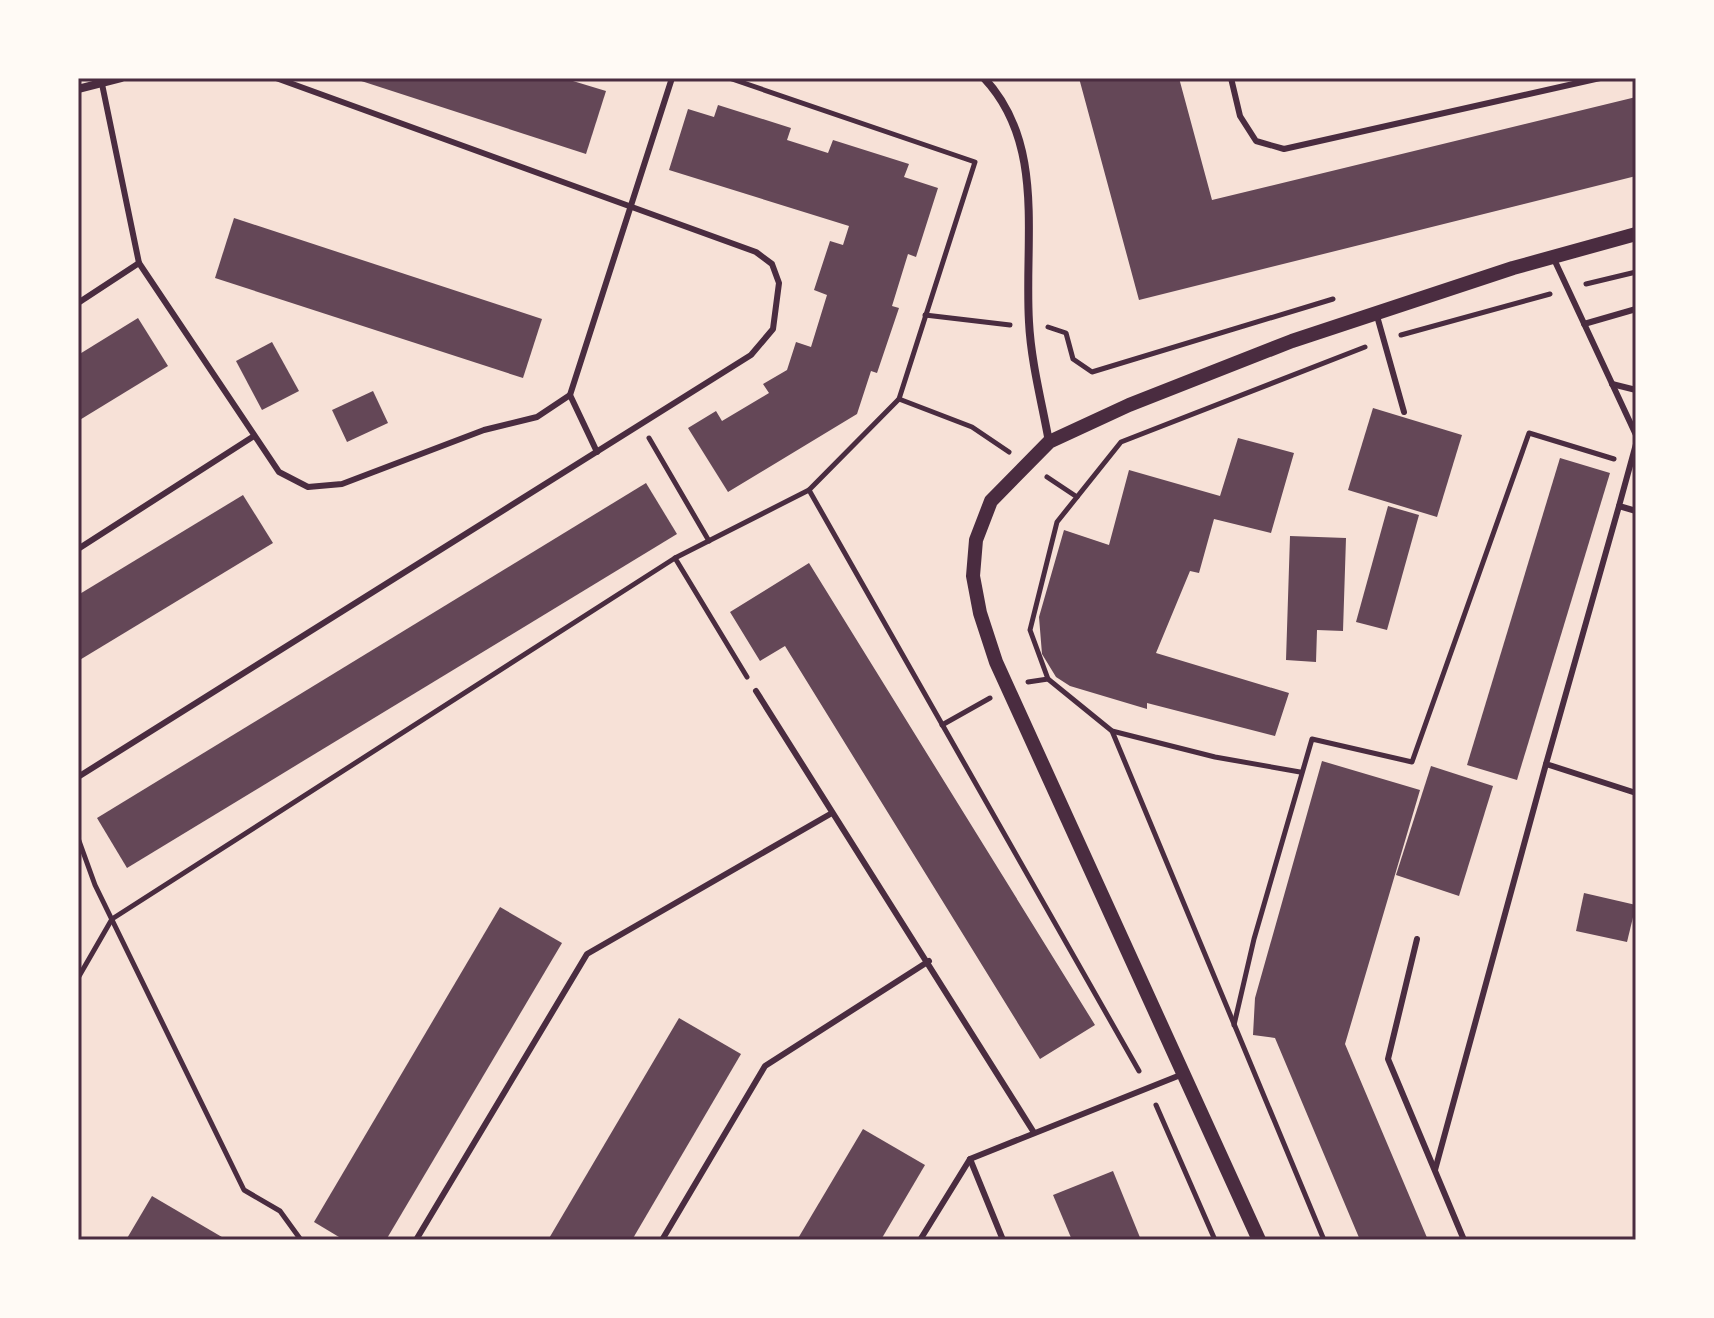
<svg xmlns="http://www.w3.org/2000/svg" width="1714" height="1318" viewBox="0 0 1714 1318" font-family="Barlow,sans-serif">
	<style>
		.building { fill: #644757 }
		.lines { fill: none; stroke-linecap: round; stroke-linejoin: round }
		.path { stroke: #4a2c40; stroke-width: 5 }
		.service { stroke: #4a2c40; stroke-width: 6 }
		.minor { stroke: #4a2c40; stroke-width: 8 }
		.tertiary { stroke: #4a2c40; stroke-width: 14 }
		.neatline { fill: none; stroke: #4a2c40; stroke-width: 3 }
	</style>
	<rect width="100%" height="100%" fill="#f7e1d7"/>
	<!-- building -->
	<g class="building">
		<path d="M 352,78 L 563,78 L 606,91 L 586,154 Z"/>
		<path d="M 1079,78 L 1179,78 L 1212,200 L 1636,97 L 1636,176 L 1139,300 Z"/>
		<path d="M 718,105 L 791,128 L 787,140 L 828,153 L 833,140 L 909,164 L 904,177 L 938,188 L 916,257 L 908,254 L 892,306 L 899,308 L 877,373 L 871,371 L 857,414 L 728,492 L 688,428 L 716,411 L 722,421 L 769,393 L 763,384 L 787,370 L 796,342 L 811,347 L 827,295 L 814,290 L 830,241 L 843,245 L 849,226 L 669,170 L 688,109 L 714,117 Z"/>
		<path d="M 234,218 L 542,319 L 523,378 L 215,278 Z"/>
		<path d="M 138,318 L 168,366 L 78,421 L 78,355 Z"/>
		<path d="M 272,342 L 299,391 L 262,410 L 236,361 Z"/>
		<path d="M 373,391 L 388,423 L 347,442 L 332,410 Z"/>
		<path d="M 1373,408 L 1462,435 L 1437,517 L 1348,490 Z"/>
		<path d="M 1238,438 L 1294,453 L 1271,533 L 1214,519 L 1199,573 L 1190,571 L 1156,653 L 1289,693 L 1275,736 L 1147,703 L 1147,709 L 1070,686 L 1056,677 L 1042,654 L 1039,617 L 1064,530 L 1109,545 L 1129,470 L 1220,496 Z"/>
		<path d="M 1560,458 L 1610,473 L 1517,780 L 1467,765 Z"/>
		<path d="M 646,483 L 677,534 L 127,868 L 97,818 Z"/>
		<path d="M 243,495 L 273,543 L 78,661 L 78,595 Z"/>
		<path d="M 1388,506 L 1419,515 L 1387,630 L 1356,622 Z"/>
		<path d="M 1290,536 L 1346,538 L 1343,631 L 1317,630 L 1316,662 L 1286,660 Z"/>
		<path d="M 809,563 L 1095,1025 L 1040,1059 L 785,646 L 760,661 L 730,612 Z"/>
		<path d="M 1322,761 L 1420,790 L 1345,1044 L 1428,1240 L 1360,1240 L 1275,1038 L 1253,1035 L 1255,998 Z"/>
		<path d="M 1431,766 L 1493,786 L 1459,896 L 1396,875 Z"/>
		<path d="M 1584,893 L 1636,905 L 1627,942 L 1576,931 Z"/>
		<path d="M 500,907 L 562,943 L 386,1240 L 344,1240 L 314,1222 Z"/>
		<path d="M 679,1018 L 741,1054 L 632,1240 L 548,1240 Z"/>
		<path d="M 863,1129 L 925,1165 L 882,1238 L 797,1240 Z"/>
		<path d="M 1113,1171 L 1141,1240 L 1072,1240 L 1053,1195 Z"/>
		<path d="M 152,1196 L 227,1240 L 126,1240 Z"/>
	</g>
	<g class="lines">
		<!-- path -->
		<g class="path">
			<path d="M 729,78 L 975,162 L 899,399 L 809,490"/>
			<path d="M 1586,284 L 1636,272"/>
			<path d="M 925,315 L 1010,325"/>
			<path d="M 1048,327 L 1066,333 L 1073,359 L 1092,372 L 1333,299"/>
			<path d="M 1401,335 L 1550,294"/>
			<path d="M 899,399 L 972,427 L 1009,452"/>
			<path d="M 649,438 L 709,541"/>
			<path d="M 1047,477 L 1077,497 L 1057,522 L 1030,630 L 1048,679"/>
			<path d="M 1077,497 L 1121,442 L 1365,347"/>
			<path d="M 747,677 L 675,558 L 809,490 L 1139,1071"/>
			<path d="M 1028,682 L 1048,679 L 1112,731 L 1215,757 L 1300,772"/>
			<path d="M 942,725 L 990,698"/>
			<path d="M 1112,731 L 1324,1240"/>
			<path d="M 78,838 L 95,885 L 244,1190 L 280,1211 L 301,1240"/>
			<path d="M 78,978 L 112,919 L 675,558"/>
			<path d="M 1234,1025 L 1254,939 L 1312,739 L 1412,762 L 1529,433 L 1614,459"/>
			<path d="M 1156,1105 L 1215,1240"/>
		</g>
		<!-- service -->
		<g class="service">
			<path d="M 1231,78 L 1240,116 L 1256,141 L 1284,149 L 1600,78"/>
			<path d="M 102,84 L 139,263"/>
			<path d="M 1553,257 L 1636,435"/>
			<path d="M 78,303 L 139,263 L 279,472 L 308,487 L 342,484 L 484,430 L 537,417 L 570,395 L 672,78"/>
			<path d="M 1377,316 L 1404,412"/>
			<path d="M 1584,324 L 1636,309"/>
			<path d="M 1612,384 L 1636,390"/>
			<path d="M 570,395 L 597,452"/>
			<path d="M 1636,444 L 1619,506 L 1636,511"/>
			<path d="M 1619,506 L 1546,764 L 1636,793"/>
			<path d="M 78,549 L 254,436"/>
			<path d="M 756,691 L 1033,1131"/>
			<path d="M 78,777 L 751,355 L 773,329 L 779,283 L 772,264 L 756,252 L 276,78"/>
			<path d="M 1417,939 L 1388,1059 L 1464,1240"/>
			<path d="M 970,1159 L 1003,1240"/>
			<path d="M 1435,1170 L 1546,764"/>
			<path d="M 416,1240 L 587,954 L 832,813"/>
			<path d="M 662,1240 L 765,1066 L 929,961"/>
			<path d="M 920,1240 L 970,1159 L 1183,1074"/>
		</g>
		<!-- minor -->
		<g class="minor">
			<path d="M 984,78 C 1046,144 1024,238 1029,322 C 1031,362 1042,403 1049,442"/>
			<path d="M 78,89 L 121,78"/>
		</g>
		<!-- tertiary -->
		<path class="tertiary" d="M 1259,1240 L 996,662 L 980,613 L 973,576 L 976,540 L 991,501 L 1049,442 L 1129,405 L 1292,341 L 1513,268 L 1636,234"/>
	</g>
	<!-- border -->
	<rect width="1714" height="1318" fill="none" stroke="#fffaf5" stroke-width="160"/>
	<rect x="80" y="80" width="1554" height="1158" class="neatline"/>
</svg>
